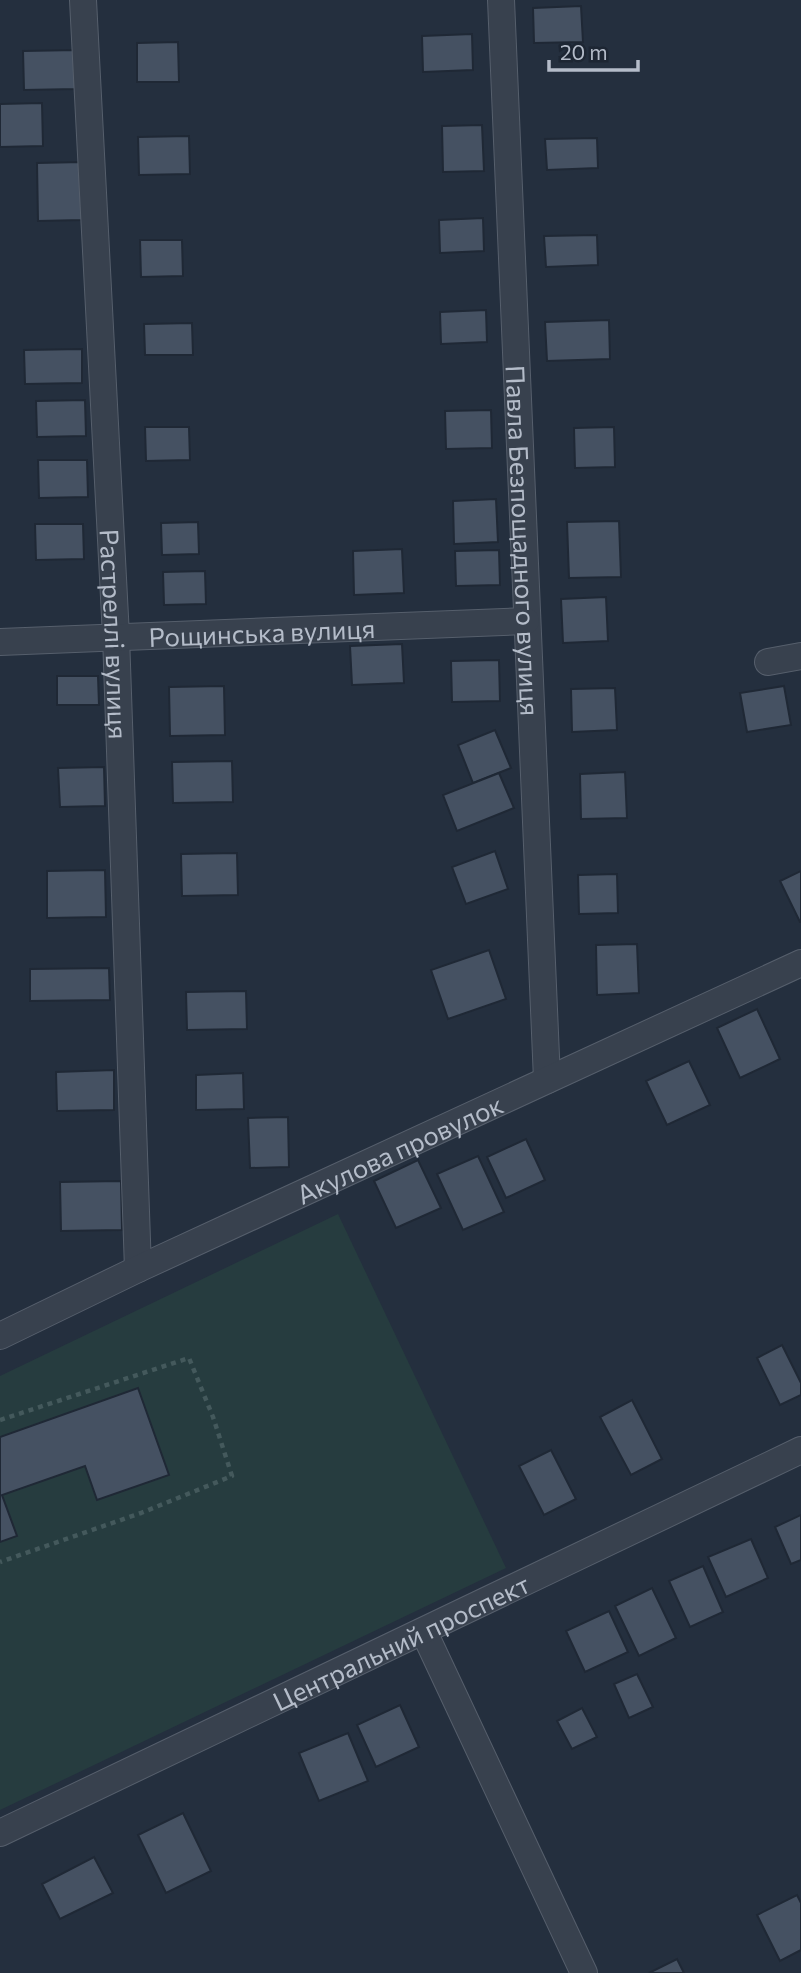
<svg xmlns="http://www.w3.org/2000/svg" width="801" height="1973" viewBox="0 0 801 1973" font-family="Commissioner,sans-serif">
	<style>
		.green { fill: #263c3f }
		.building { fill: #455162; stroke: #1f2835; stroke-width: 2 }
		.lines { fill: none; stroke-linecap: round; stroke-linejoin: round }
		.minor-casing { stroke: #565f6c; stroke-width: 28 }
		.path { stroke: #44595c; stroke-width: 4.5; stroke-dasharray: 5 5; stroke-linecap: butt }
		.minor { stroke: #38414e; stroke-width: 26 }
		.labels { text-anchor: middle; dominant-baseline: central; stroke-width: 7; stroke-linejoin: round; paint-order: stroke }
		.street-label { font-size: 26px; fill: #b4bcc9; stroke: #1d2633 }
	</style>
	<rect width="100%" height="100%" fill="#242f3e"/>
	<!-- green -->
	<path class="green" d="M 338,1214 L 506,1568 L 0,1810 L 0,1376 Z"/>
	<!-- building -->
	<g class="building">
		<path d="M 581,6 L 583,42 L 534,43 L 533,8 Z"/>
		<path d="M 472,34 L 473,70 L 423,72 L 422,36 Z"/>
		<path d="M 178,42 L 179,82 L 137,82 L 137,43 Z"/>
		<path d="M 77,50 L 77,89 L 24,90 L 23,51 Z"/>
		<path d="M 42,103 L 43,146 L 0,147 L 0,104 Z"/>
		<path d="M 482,125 L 484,171 L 443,172 L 442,126 Z"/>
		<path d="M 189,136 L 190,174 L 139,175 L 138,137 Z"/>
		<path d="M 597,138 L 598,168 L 547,170 L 545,139 Z"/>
		<path d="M 82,162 L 83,220 L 38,221 L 37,163 Z"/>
		<path d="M 483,218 L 484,251 L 440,253 L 439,220 Z"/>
		<path d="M 597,235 L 598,265 L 546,267 L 544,236 Z"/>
		<path d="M 140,240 L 182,240 L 183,276 L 141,277 Z"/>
		<path d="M 486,310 L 487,342 L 441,344 L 440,312 Z"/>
		<path d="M 609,320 L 610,359 L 547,361 L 545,322 Z"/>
		<path d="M 192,323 L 193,355 L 145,355 L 144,324 Z"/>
		<path d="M 82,349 L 82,383 L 25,384 L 24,350 Z"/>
		<path d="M 85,400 L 86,436 L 37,437 L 36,401 Z"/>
		<path d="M 491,410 L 492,448 L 446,449 L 445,411 Z"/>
		<path d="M 145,427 L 189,427 L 190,460 L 146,461 Z"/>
		<path d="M 614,427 L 615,467 L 575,468 L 574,428 Z"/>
		<path d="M 38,460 L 87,460 L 88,497 L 39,498 Z"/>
		<path d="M 496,499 L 498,542 L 454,544 L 453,501 Z"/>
		<path d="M 619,521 L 621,577 L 569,578 L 567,522 Z"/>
		<path d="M 198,522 L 199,554 L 162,555 L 161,523 Z"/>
		<path d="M 35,524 L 83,524 L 84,559 L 36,560 Z"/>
		<path d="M 402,549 L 404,593 L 354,595 L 353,551 Z"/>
		<path d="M 499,550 L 500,585 L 456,586 L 455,551 Z"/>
		<path d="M 205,571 L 206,604 L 164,605 L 163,572 Z"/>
		<path d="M 606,597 L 608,641 L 563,643 L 561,599 Z"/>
		<path d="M 402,644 L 404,683 L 352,685 L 350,646 Z"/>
		<path d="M 499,660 L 500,701 L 452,702 L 451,661 Z"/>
		<path d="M 57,676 L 98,676 L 99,705 L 57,705 Z"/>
		<path d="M 224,686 L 225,735 L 170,736 L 169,687 Z"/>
		<path d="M 784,686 L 791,725 L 747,732 L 740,693 Z"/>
		<path d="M 615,688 L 617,730 L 572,732 L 571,689 Z"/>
		<path d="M 495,730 L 511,768 L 473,783 L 458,745 Z"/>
		<path d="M 232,761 L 233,802 L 173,803 L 172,762 Z"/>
		<path d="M 104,767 L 105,806 L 60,807 L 58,768 Z"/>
		<path d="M 625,772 L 627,818 L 581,819 L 580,774 Z"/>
		<path d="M 499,773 L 514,808 L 457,831 L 443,795 Z"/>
		<path d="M 495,851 L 508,889 L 466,904 L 452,867 Z"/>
		<path d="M 237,853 L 238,895 L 182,896 L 181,854 Z"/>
		<path d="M 105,870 L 106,917 L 47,918 L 47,871 Z"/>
		<path d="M 801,871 L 801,922 L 800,922 L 780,881 Z"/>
		<path d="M 617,874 L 618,913 L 579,914 L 578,875 Z"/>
		<path d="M 637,944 L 639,993 L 597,995 L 596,945 Z"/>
		<path d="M 489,950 L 506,999 L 448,1019 L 431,970 Z"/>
		<path d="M 109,968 L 110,1000 L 30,1001 L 30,969 Z"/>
		<path d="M 246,991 L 247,1029 L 187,1030 L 186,992 Z"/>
		<path d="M 757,1009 L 780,1059 L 740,1078 L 717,1028 Z"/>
		<path d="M 689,1061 L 710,1105 L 667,1125 L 646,1081 Z"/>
		<path d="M 114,1070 L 114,1110 L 57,1111 L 56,1072 Z"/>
		<path d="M 243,1073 L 244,1109 L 196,1110 L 196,1075 Z"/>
		<path d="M 288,1117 L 289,1167 L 250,1168 L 248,1118 Z"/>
		<path d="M 526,1139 L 545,1180 L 506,1198 L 487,1157 Z"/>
		<path d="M 478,1156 L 504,1212 L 463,1230 L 437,1174 Z"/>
		<path d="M 418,1160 L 441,1208 L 396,1228 L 374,1181 Z"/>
		<path d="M 121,1181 L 122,1230 L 61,1231 L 60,1182 Z"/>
		<path d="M 782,1345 L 801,1383 L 801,1395 L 780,1405 L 757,1358 Z"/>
		<path d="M 138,1388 L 169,1475 L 97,1500 L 85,1466 L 2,1495 L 17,1536 L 0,1542 L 0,1437 Z"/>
		<path d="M 632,1400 L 662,1459 L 631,1475 L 600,1417 Z"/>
		<path d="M 551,1450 L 576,1499 L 544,1515 L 519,1466 Z"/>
		<path d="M 801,1515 L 801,1560 L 791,1564 L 775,1527 Z"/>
		<path d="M 751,1539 L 768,1578 L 726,1597 L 708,1557 Z"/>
		<path d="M 703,1566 L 723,1612 L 690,1627 L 669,1581 Z"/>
		<path d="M 652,1588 L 676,1638 L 639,1656 L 615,1606 Z"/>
		<path d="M 609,1611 L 628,1652 L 585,1672 L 566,1631 Z"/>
		<path d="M 637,1674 L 653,1707 L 629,1718 L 614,1684 Z"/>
		<path d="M 400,1705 L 419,1747 L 376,1767 L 357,1725 Z"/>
		<path d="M 582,1708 L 597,1737 L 572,1749 L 557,1721 Z"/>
		<path d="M 348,1733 L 368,1781 L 319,1801 L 299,1753 Z"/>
		<path d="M 183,1813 L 211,1871 L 166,1893 L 138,1835 Z"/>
		<path d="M 94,1857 L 113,1893 L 60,1919 L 42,1884 Z"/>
		<path d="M 797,1895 L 801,1903 L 801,1950 L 780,1961 L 757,1915 Z"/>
		<path d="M 677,1959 L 684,1973 L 649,1973 Z"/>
	</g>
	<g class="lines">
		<!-- minor casing -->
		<g class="minor-casing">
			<g id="minor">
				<path id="s1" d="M 83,0 L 116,636 L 138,1269"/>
				<path id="s2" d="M 501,0 L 547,1080"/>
				<path id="s3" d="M 0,642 L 526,621"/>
				<path d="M 768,662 L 801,656"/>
				<path id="s4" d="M 0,1336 L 138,1269 L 801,963"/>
				<path d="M 424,1632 L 584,1973"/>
				<path id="s5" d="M 0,1833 L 801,1450"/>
			</g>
		</g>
		<!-- path -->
		<path class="path" d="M 0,1420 L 189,1358 L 213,1417 L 232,1476 L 141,1513 L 0,1562"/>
		<!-- minor -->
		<use href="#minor" class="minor"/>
	</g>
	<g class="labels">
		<!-- street labels -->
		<g class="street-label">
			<text stroke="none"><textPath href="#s2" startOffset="541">Павла Безпощадного вулиця</textPath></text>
			<text stroke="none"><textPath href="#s3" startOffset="262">Рощинська вулиця</textPath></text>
			<text stroke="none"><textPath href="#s1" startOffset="635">Растреллі вулиця</textPath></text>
			<text stroke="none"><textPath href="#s4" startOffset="441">Акулова провулок</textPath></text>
			<text stroke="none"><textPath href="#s5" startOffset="444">Центральний проспект</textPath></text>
		</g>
	</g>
	<!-- scale -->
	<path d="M549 60v10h89v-10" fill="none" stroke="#b4bcc9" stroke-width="3.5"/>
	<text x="560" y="60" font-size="21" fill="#b4bcc9" stroke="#1d2633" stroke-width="5" paint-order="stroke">20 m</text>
</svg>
